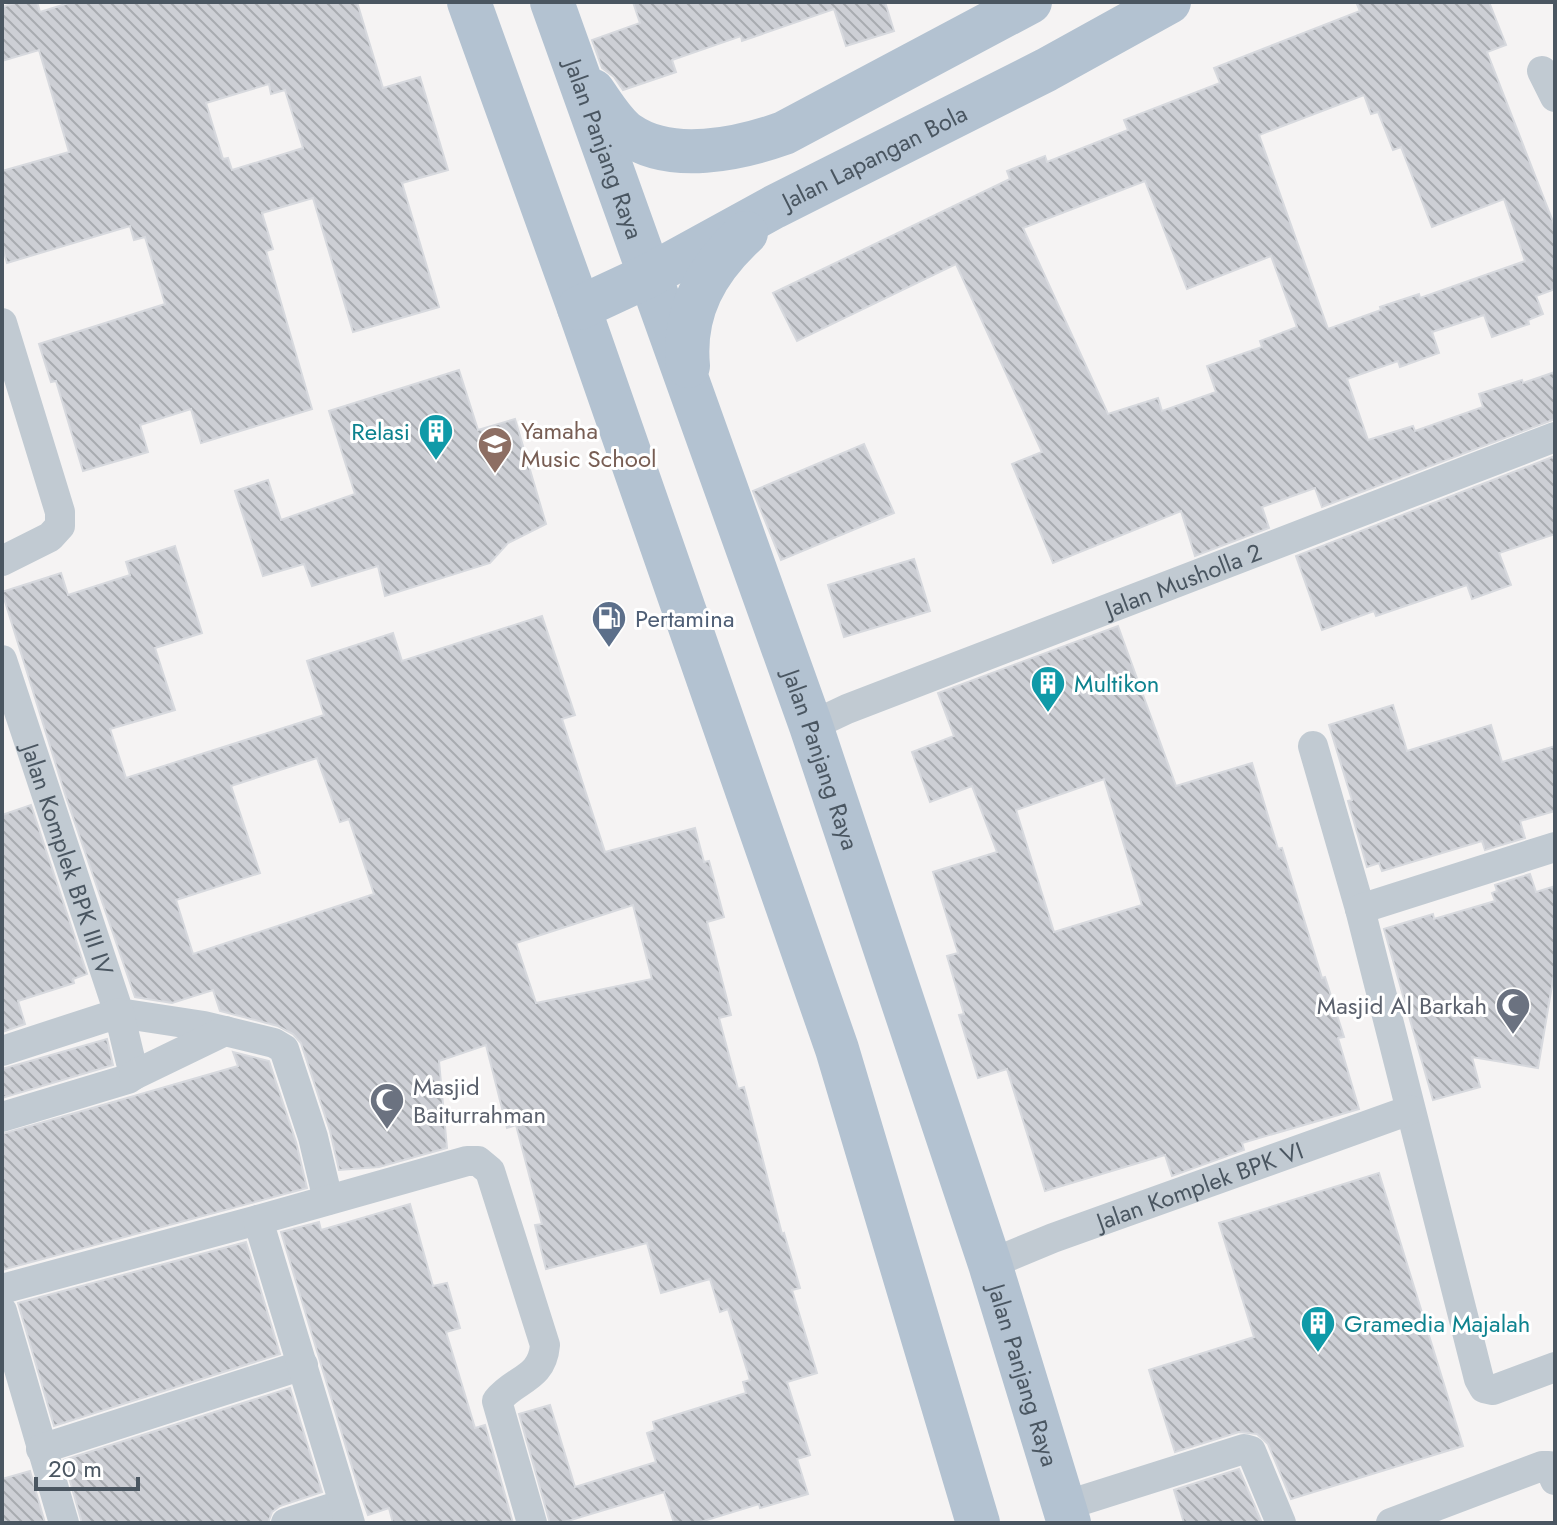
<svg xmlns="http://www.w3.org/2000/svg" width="1557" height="1525" viewBox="0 0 1557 1525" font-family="Jost,sans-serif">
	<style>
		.building { fill: url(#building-back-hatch); stroke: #d7d9de; stroke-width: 2; fill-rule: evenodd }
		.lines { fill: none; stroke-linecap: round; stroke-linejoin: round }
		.street { stroke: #c1cad2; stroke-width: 30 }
		.primary { stroke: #b3c2d1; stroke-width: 44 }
		.labels { text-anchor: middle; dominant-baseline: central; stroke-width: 6; stroke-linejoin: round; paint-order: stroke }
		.street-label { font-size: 24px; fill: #4a5661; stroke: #fff }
		.education-label { font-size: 24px; fill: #785e54; stroke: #fff; text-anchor: start }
		.culture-label { font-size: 24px; fill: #0d838f; stroke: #fff; text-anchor: start }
		.service-label { font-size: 24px; fill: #4e5e75; stroke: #fff; text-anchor: start }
		.worship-label { font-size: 24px; fill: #5b616d; stroke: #fff; text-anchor: end }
	</style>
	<defs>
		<pattern id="building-back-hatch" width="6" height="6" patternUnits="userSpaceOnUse" patternTransform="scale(2)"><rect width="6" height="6" fill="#cdcfd5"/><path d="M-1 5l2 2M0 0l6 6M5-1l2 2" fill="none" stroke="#a8abb0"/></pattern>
	</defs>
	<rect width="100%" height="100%" fill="#f5f3f3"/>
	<!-- building -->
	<g class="building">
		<path d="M 18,2 L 37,2 L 40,12 L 72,2 L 357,2 L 383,88 L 420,77 L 448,170 L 402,183 L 439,307 L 353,332 L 313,198 L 262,213 L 273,249 L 266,251 L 312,409 L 201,443 L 191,409 L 140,425 L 148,452 L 83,471 L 56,381 L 51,382 L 39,344 L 165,304 L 145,237 L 134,240 L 130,226 L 7,263 L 2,245 L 2,171 L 69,152 L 39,50 L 2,61 L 2,7 ZM 269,84 L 271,94 L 285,90 L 303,148 L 232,170 L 228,158 L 223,159 L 206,103 Z"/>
		<path d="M 633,2 L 885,2 L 894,31 L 846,46 L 834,9 L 742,41 L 741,36 L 672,60 L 676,72 L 623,90 L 614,77 L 602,68 L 592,40 L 640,23 Z"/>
		<path d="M 1356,2 L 1489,2 L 1506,45 L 1487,52 L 1555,227 L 1555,289 L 1536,296 L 1543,314 L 1528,320 L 1529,324 L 1492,337 L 1484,315 L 1432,332 L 1439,353 L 1400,367 L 1398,361 L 1347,379 L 1368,440 L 1413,426 L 1415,431 L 1483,407 L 1479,394 L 1522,380 L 1523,383 L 1555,372 L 1555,419 L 1322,507 L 1315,488 L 1262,507 L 1269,528 L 1195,556 L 1181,511 L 1053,563 L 1012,464 L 1042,452 L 956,264 L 797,341 L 773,293 L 1010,179 L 1007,171 L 1045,156 L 1047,162 L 1128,130 L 1124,120 L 1220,83 L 1214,68 L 1360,11 ZM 1364,95 L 1371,114 L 1378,112 L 1393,150 L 1401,147 L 1432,227 L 1504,199 L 1525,261 L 1420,298 L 1419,294 L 1380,307 L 1381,310 L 1328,329 L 1259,135 ZM 1145,181 L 1187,289 L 1271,256 L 1297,327 L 1260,341 L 1262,347 L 1207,366 L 1216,392 L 1162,411 L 1158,398 L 1108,414 L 1023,228 Z"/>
		<path d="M 459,370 L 478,430 L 515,419 L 546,524 L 508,543 L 490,563 L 385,596 L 378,566 L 312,586 L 304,564 L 263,576 L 235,491 L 268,480 L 281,520 L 355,494 L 329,411 Z"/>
		<path d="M 864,444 L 894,513 L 781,560 L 753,491 Z"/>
		<path d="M 1555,456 L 1555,534 L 1499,553 L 1511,585 L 1472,599 L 1467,585 L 1376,616 L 1374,611 L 1322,630 L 1296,556 Z"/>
		<path d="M 175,546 L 202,633 L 155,648 L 175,710 L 110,729 L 126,778 L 324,715 L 307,661 L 393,633 L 402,661 L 542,616 L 575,715 L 562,719 L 605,852 L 695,828 L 704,862 L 709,861 L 724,917 L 707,922 L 731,1015 L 719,1018 L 738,1089 L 744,1087 L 782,1234 L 784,1233 L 800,1288 L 792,1290 L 817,1373 L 787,1382 L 810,1455 L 797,1459 L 808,1494 L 760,1508 L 759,1504 L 697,1523 L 674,1523 L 664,1492 L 561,1523 L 550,1523 L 519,1414 L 550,1405 L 575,1487 L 656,1462 L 647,1433 L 655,1430 L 653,1422 L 746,1393 L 743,1382 L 750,1380 L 728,1309 L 720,1312 L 710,1279 L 661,1293 L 647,1243 L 546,1269 L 535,1225 L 542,1224 L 516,1125 L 507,1128 L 486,1045 L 439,1061 L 447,1148 L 379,1167 L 339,1170 L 330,1131 L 301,1043 L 293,1034 L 278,1026 L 220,1011 L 213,990 L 172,1003 L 135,997 L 65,794 L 2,592 L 61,573 L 68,595 L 130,575 L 126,562 ZM 317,758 L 340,822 L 349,819 L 374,894 L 193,954 L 176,900 L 260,873 L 231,786 ZM 633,905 L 652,979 L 536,1003 L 516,943 Z"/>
		<path d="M 914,559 L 930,611 L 844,637 L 828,585 Z"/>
		<path d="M 1118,626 L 1176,786 L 1252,763 L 1278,849 L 1282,848 L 1322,978 L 1325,977 L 1344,1037 L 1338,1038 L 1359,1109 L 1242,1143 L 1244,1150 L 1172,1176 L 1165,1155 L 1045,1191 L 1007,1069 L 978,1078 L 959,1015 L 964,1014 L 947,956 L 958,953 L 933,872 L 997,852 L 972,786 L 930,802 L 912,752 L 954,736 L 938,693 ZM 1104,779 L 1142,905 L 1054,932 L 1016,810 Z"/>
		<path d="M 1393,705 L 1407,751 L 1491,725 L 1502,762 L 1555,746 L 1555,811 L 1520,821 L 1525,838 L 1485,850 L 1482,841 L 1382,871 L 1379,863 L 1367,867 L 1348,801 L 1352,800 L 1329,725 Z"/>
		<path d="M 31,805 L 87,974 L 73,979 L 74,983 L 18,1001 L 25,1024 L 2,1032 L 2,815 Z"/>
		<path d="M 1530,874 L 1536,892 L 1555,886 L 1555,968 L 1538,1068 L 1472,1057 L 1480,1087 L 1433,1100 L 1384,929 L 1433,914 L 1434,919 L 1495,901 L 1492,893 L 1497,891 L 1495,885 Z"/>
		<path d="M 107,1039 L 113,1065 L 2,1098 L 2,1069 Z"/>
		<path d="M 233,1052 L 269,1061 L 296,1142 L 307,1188 L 2,1270 L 2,1134 L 238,1066 Z"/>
		<path d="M 1379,1173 L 1463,1446 L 1291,1499 L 1268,1444 L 1257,1434 L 1239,1432 L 1175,1452 L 1149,1370 L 1254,1337 L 1219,1223 Z"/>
		<path d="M 410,1204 L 433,1286 L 447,1283 L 460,1328 L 446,1332 L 475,1428 L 485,1425 L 513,1523 L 393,1523 L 389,1508 L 368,1515 L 359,1490 L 281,1232 L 319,1222 L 321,1230 Z"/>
		<path d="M 246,1242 L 280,1354 L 54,1426 L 18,1303 Z"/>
		<path d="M 290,1388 L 322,1492 L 280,1506 L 272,1512 L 268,1523 L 82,1523 L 64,1460 Z"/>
		<path d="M 1239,1469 L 1262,1523 L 1184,1523 L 1174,1490 Z"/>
		<path d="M 30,1471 L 45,1523 L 2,1523 L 2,1479 Z"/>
	</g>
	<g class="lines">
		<!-- street -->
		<g class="street">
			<path d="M 1542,71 L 1555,97"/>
			<path d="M 2,323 L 60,512 L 60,526 L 50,537 L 2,561"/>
			<path id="s1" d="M 2,660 L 119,1013 L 204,1026 L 274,1043 L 284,1049 L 313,1137 L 328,1200"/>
			<path id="s2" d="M 811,726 L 847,709 L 1555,437"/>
			<path d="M 1313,746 L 1360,909"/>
			<path d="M 1555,847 L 1360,909 L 1479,1379 L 1484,1388 L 1493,1390 L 1555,1367"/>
			<path d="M 2,1051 L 119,1013 L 134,1075 L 128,1079 L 2,1117"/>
			<path d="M 134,1075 L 225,1031"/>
			<path id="s3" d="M 990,1264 L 1053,1238 L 1410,1110"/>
			<path d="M 2,1289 L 258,1220"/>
			<path d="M 2,1311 L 64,1523"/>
			<path d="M 41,1449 L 303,1365"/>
			<path d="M 1064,1506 L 1244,1449 L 1251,1451 L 1281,1523"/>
			<path d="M 286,1523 L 344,1504"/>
			<path d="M 350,1523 L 258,1220 L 467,1161 L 478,1161 L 490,1171 L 545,1345 C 542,1380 515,1378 497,1401 L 532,1523"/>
			<path d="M 1391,1523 L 1542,1466 L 1549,1466 L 1555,1480"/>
		</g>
		<!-- primary -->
		<g class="primary">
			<path d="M 469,2 L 579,308 L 837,1049 L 978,1523"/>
			<path id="s4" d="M 552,2 L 811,726 L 990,1264 L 1069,1523"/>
			<path d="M 593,91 C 603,105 614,124 628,134 C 671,164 739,149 784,133 L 1030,2"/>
			<path id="s5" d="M 579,308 L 650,275 L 774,207 L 1046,70 L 1169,2"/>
			<path d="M 688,366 C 683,311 706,270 746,233"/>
		</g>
	</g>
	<!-- icons -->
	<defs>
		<g id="building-pin" transform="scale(1.8)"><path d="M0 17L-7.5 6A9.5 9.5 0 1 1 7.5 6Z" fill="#0f9aa8" stroke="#fff"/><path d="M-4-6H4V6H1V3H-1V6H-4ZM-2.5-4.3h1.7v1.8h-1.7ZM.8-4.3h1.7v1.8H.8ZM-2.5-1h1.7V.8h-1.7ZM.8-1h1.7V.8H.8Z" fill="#fff"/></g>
		<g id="school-pin" transform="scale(1.8)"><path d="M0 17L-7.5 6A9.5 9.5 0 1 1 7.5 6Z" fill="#8d6e63" stroke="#fff"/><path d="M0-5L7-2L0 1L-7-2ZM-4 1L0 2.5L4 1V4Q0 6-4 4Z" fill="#fff"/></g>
		<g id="fuel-pin" transform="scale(1.8)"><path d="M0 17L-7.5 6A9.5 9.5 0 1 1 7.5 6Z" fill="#5c6f8a" stroke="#fff"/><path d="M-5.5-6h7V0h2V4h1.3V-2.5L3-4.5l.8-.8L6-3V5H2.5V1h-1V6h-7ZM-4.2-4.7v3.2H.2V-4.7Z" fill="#fff"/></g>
		<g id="mosque-pin" transform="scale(1.8)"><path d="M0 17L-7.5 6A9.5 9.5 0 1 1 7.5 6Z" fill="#6b7280" stroke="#fff"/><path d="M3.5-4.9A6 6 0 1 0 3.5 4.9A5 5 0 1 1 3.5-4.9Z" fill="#fff"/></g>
	</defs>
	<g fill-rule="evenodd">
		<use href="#building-pin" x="436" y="431"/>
		<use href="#school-pin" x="495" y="444"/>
		<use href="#fuel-pin" x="609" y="618"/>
		<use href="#building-pin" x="1048" y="683"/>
		<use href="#mosque-pin" x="1513" y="1005"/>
		<use href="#mosque-pin" x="387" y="1100"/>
		<use href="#building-pin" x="1318" y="1323"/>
	</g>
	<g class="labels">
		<!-- street labels -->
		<g class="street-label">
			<text stroke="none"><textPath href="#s4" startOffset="156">Jalan Panjang Raya</textPath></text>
			<text stroke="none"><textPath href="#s5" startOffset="332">Jalan Lapangan Bola</textPath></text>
			<text stroke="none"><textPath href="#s2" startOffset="400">Jalan Musholla 2</textPath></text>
			<text stroke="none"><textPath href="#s4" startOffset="804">Jalan Panjang Raya</textPath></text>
			<text stroke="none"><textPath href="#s1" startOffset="210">Jalan Komplek BPK III IV</textPath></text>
			<text stroke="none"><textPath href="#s3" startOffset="224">Jalan Komplek BPK VI</textPath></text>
			<text stroke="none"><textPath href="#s4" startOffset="1452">Jalan Panjang Raya</textPath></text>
		</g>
		<!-- education labels -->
		<g class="education-label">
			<text x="521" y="430">Yamaha<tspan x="521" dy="28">Music School</tspan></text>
		</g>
		<!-- culture labels -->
		<g class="culture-label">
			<text x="410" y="431" text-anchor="end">Relasi</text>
			<text x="1074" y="683">Multikon</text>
			<text x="1344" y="1323">Gramedia Majalah</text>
		</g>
		<!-- service labels -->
		<g class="service-label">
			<text x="635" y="618">Pertamina</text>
		</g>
		<!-- worship labels -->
		<g class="worship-label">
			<text x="1487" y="1005">Masjid Al Barkah</text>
			<text x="413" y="1086" text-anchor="start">Masjid<tspan x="413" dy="28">Baiturrahman</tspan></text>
		</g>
	</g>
	<!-- border -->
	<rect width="1557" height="1525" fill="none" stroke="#4a5661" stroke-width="8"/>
	<!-- scale -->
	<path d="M36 1477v12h102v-12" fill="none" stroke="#4a5661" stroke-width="4"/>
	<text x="48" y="1477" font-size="24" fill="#4a5661" stroke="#ffffff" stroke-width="6" paint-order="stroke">20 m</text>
</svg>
